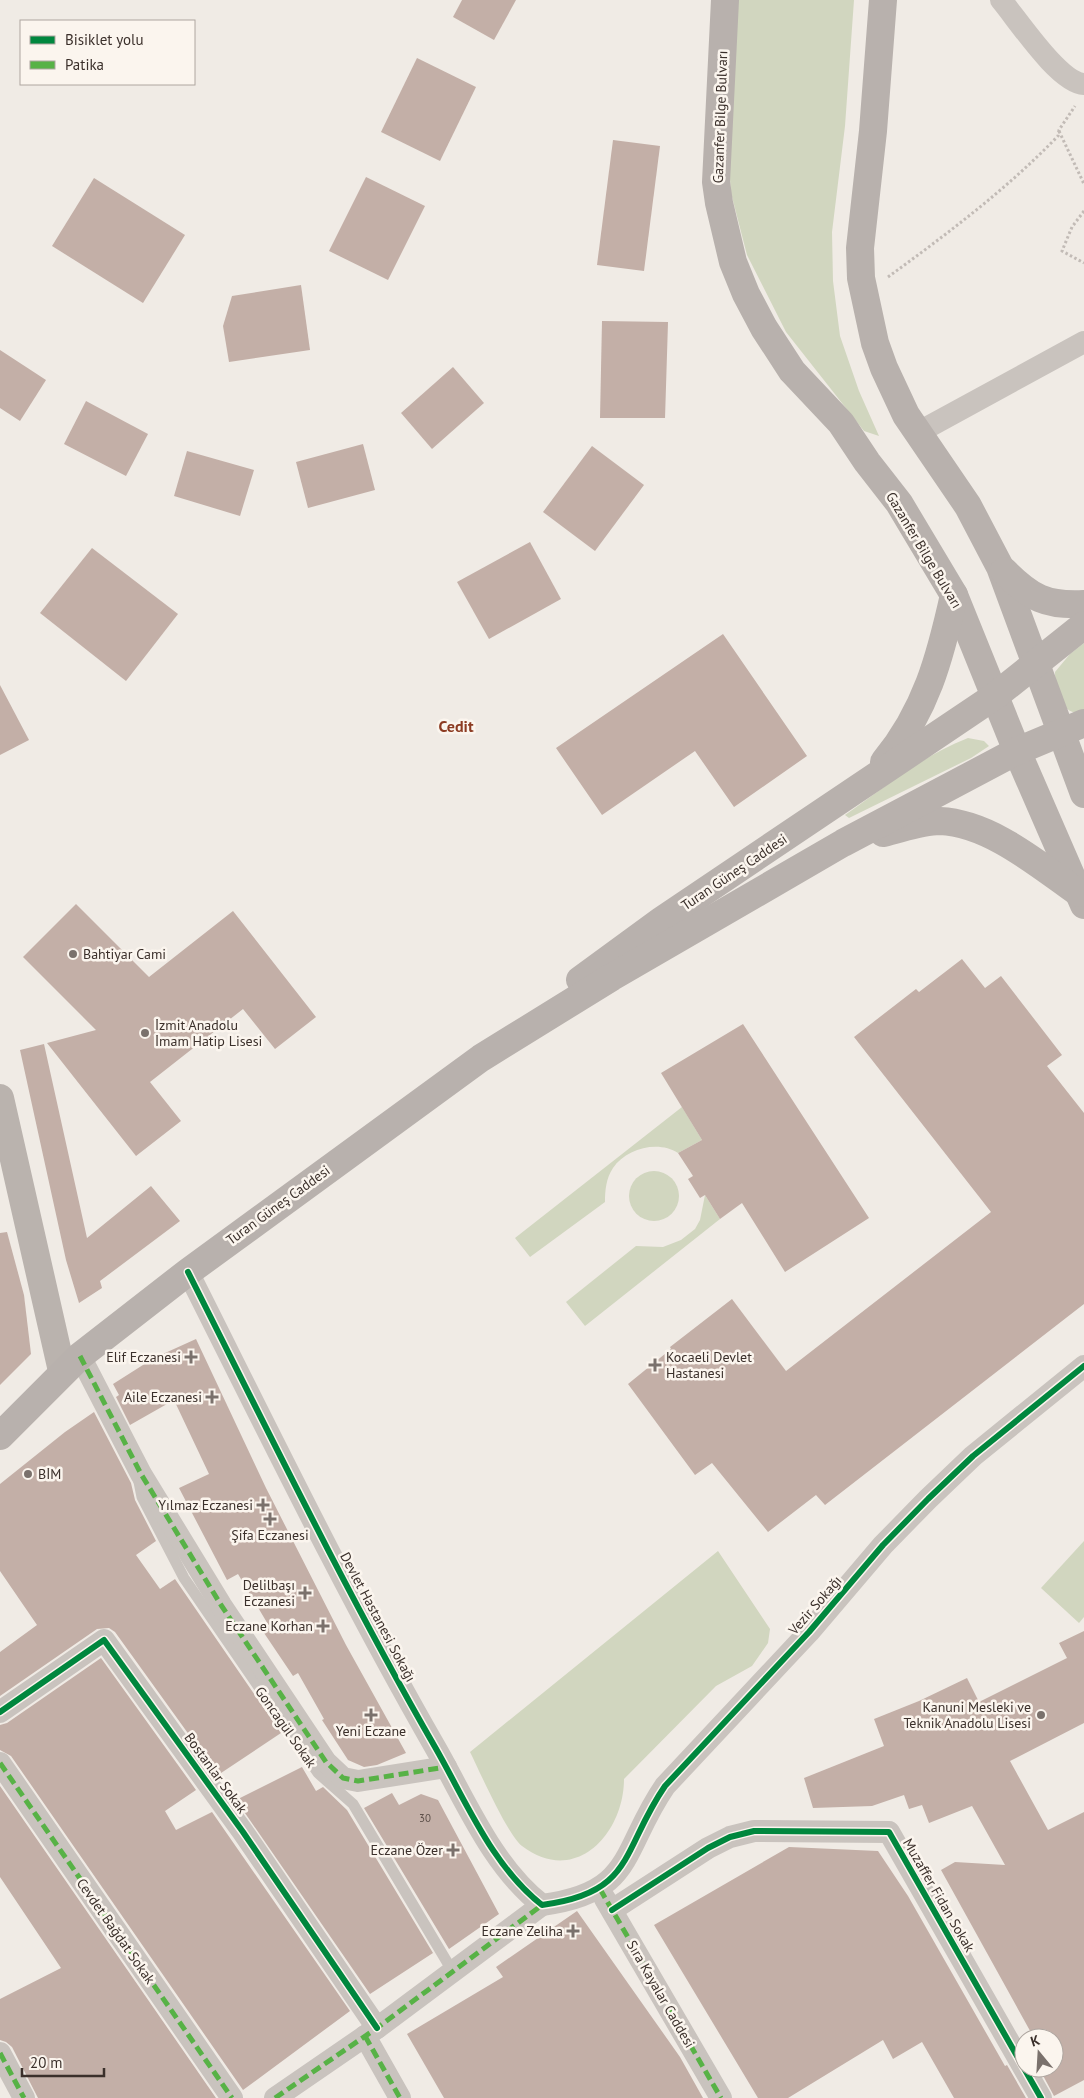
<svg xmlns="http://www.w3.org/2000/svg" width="1084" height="2098" viewBox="0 0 1084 2098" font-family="'PT Sans',sans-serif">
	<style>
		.green { fill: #d1d6bf }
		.building { fill: #c3afa7 }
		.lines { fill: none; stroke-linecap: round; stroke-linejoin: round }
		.path { stroke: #c2bbb6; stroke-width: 3; stroke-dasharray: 2.5 2.5; stroke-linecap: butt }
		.service { stroke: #c9c3be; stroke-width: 11 }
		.minor { stroke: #c9c3be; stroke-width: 22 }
		.secondary { stroke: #bab3ae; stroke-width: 28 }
		.primary { stroke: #b8b1ad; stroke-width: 28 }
		.quiet { stroke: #57b246; stroke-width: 5; stroke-dasharray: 10 5; stroke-linecap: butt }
		.cycleway-casing { stroke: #fbf5ee; stroke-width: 9 }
		.cycleway { stroke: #00873e; stroke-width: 6 }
		.poi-dot { fill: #7a716c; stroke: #fbf5ee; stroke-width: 2 }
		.labels { text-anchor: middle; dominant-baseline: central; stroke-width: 5; stroke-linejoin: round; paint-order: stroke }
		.number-label { font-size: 11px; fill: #5d504a }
		.street-label { font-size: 14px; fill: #3b302b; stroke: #fbf5ee }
		.poi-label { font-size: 14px; fill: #3b302b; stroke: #fbf5ee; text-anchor: end }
		.quarter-label { font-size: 16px; font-weight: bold; fill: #8c3b22; stroke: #fbf5ee }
	</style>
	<rect width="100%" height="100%" fill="#f0ebe5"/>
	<!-- green -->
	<g class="green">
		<path d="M 732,0 L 854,0 L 845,126 L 832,232 L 833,281 L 840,336 L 859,391 L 879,436 L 864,431 L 786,332 L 747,255 L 731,193 L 726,127 Z"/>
		<path d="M 1084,643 L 1084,712 C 1062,719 1055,688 1055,672 L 1070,654 Z"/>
		<path d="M 968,738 L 984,741 L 989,746 L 971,758 L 849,818 L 845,815 C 884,788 923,755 968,738 Z"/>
		<path d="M 682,1107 L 702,1140 L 678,1153 C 659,1140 626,1148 613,1168 C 606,1178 605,1191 605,1202 L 530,1257 L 515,1238 Z"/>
		<circle cx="654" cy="1196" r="25"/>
		<path d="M 705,1195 L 720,1219 L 585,1326 L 566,1302 L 636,1246 L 663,1247 L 681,1240 L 695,1229 L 700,1220 Z"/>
		<path d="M 1084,1541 L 1084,1617 L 1079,1623 L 1041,1588 Z"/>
		<path d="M 718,1551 L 770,1629 L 768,1643 L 752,1666 L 716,1686 L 624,1779 C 624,1833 576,1887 522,1846 C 507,1834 480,1772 470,1752 Z"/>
	</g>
	<!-- building -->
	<g class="building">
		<path d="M 462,0 L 516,0 L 494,40 L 453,17 Z"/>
		<path d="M 417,58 L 476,87 L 440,161 L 381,132 Z"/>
		<path d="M 613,140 L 660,146 L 644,271 L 597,265 Z"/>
		<path d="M 366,177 L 425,206 L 388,280 L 329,251 Z"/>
		<path d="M 94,178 L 185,235 L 143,303 L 52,246 Z"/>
		<path d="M 301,285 L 310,350 L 229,362 L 223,326 L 232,296 Z"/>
		<path d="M 602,321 L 668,322 L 665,418 L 600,418 Z"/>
		<path d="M 0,350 L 46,380 L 20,421 L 0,408 Z"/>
		<path d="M 453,367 L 484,403 L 432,449 L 401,413 Z"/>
		<path d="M 86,401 L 148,434 L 126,476 L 64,444 Z"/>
		<path d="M 363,444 L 375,490 L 308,508 L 296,462 Z"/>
		<path d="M 592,446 L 644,485 L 595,551 L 543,512 Z"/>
		<path d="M 187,451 L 254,470 L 240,516 L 174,496 Z"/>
		<path d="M 530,542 L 561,599 L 489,639 L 457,582 Z"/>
		<path d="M 92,548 L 178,614 L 126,681 L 40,613 Z"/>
		<path d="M 723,634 L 807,756 L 734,807 L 695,751 L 602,815 L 556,748 Z"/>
		<path d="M 0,685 L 29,740 L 0,755 Z"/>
		<path d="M 76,904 L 149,977 L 233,911 L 316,1017 L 275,1049 L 243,1009 L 150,1082 L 181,1121 L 136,1156 L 47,1043 L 96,1030 L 23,957 Z"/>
		<path d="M 962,959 L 985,988 L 1001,976 L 1062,1055 L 1047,1066 L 1084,1113 L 1084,1304 L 825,1505 L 816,1495 L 768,1532 L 712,1463 L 695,1475 L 628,1384 L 671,1349 L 670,1347 L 732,1299 L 786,1371 L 991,1212 L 854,1037 L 916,989 L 919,992 Z"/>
		<path d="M 743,1024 L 869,1218 L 785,1272 L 742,1203 L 720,1219 L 705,1195 L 700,1198 L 688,1179 L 693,1176 L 678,1153 L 702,1140 L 661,1073 Z"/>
		<path d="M 44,1044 L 87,1238 L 151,1186 L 180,1221 L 100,1281 L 102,1288 L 79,1303 L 66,1260 L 20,1050 Z"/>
		<path d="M 7,1232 L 24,1295 L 31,1354 L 0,1385 L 0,1233 Z"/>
		<path d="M 196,1339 L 266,1488 L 346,1645 L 406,1753 L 377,1765 L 364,1767 L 348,1760 L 322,1720 L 324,1719 L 298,1673 L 293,1676 L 262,1630 L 269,1626 L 238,1574 L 227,1580 L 179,1488 L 209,1474 L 174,1400 L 130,1425 L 116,1397 L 119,1395 L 113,1384 L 154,1358 Z"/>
		<path d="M 94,1412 L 131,1483 L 135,1500 L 156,1541 L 136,1555 L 160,1589 L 175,1579 L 281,1733 L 218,1775 L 115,1632 L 109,1628 L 97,1629 L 0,1696 L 0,1652 L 37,1625 L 0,1571 L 0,1484 L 65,1432 Z"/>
		<path d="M 1084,1631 L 1084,1723 L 1010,1761 L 1048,1830 L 1084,1812 L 1084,2080 L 1054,2096 L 1039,2068 L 1054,2068 L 1054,2038 L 1034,2038 L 941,1870 L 955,1862 L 1005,1865 L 972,1806 L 929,1823 L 922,1805 L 909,1809 L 904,1795 L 872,1806 L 813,1808 L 804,1778 L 884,1746 L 874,1719 L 919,1701 L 967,1678 L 979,1702 L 1067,1658 L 1059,1643 Z"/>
		<path d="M 101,1658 L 196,1790 L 165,1811 L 176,1830 L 212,1812 L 350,2011 L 243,2090 L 11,1756 L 0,1750 L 0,1725 L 7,1723 Z"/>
		<path d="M 302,1767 L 316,1791 L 323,1787 L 347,1810 L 433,1953 L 370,1994 L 236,1800 Z"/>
		<path d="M 0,1786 L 216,2098 L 38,2098 L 12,2047 L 6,2042 L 0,2040 L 0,1999 L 61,1968 L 0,1877 Z"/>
		<path d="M 392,1793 L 399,1805 L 421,1794 L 438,1800 L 499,1914 L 449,1949 L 364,1808 Z"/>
		<path d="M 789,1847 L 878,1851 L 908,1896 L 1005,2066 L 1007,2065 L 1026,2098 L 954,2098 L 922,2042 L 893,2059 L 883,2040 L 788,2098 L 758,2098 L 654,1925 Z"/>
		<path d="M 577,1911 L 680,2057 L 703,2098 L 444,2098 L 407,2034 L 503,1977 L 496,1967 Z"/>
	</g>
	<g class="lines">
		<!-- path -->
		<g class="path">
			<path d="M 1059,131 L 1084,184"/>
			<path d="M 1084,211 L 1072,227 L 1062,251 L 1084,263"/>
			<path d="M 888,277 C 947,234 1007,189 1058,136 L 1059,130 L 1075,106"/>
		</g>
		<!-- service -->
		<path class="service" d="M 139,1482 L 142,1497 L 184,1578 L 318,1773 L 353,1804 L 453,1972"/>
		<!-- minor -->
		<g class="minor">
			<path d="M 1001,0 C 1018,20 1059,83 1084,84"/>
			<path d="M 919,432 L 1084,342"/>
			<path d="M 188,1272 C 268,1431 346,1592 435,1747 C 466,1801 492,1866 542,1905 C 635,1893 621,1850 665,1786 L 809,1632 L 883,1545 L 928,1499 L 973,1456 L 1084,1366"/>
			<path d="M 80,1356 L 141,1474 L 221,1605 L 326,1762 L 343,1778 L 358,1781 L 446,1767"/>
			<path d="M 0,1712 L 104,1640 L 243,1832 L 377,2028"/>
			<path d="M 0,1763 L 232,2098"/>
			<path d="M 605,1899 L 721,2098"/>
			<path d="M 612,1910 L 708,1848 L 730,1837 L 754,1831 L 889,1832 L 1041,2098"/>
			<path d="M 365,2036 L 400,2098"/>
			<path d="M 0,2053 L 24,2098"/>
			<path d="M 275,2098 L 377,2028 L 542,1905"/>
		</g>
		<!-- secondary -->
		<path class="secondary" d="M 0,1098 L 62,1371"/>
		<!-- primary -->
		<g class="primary">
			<path d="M 725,0 L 716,182 L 719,203 L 733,262 L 746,294 L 764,328 L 792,371 L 841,423 L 867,462 L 899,503 L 954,595 L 1017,751 L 1084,905"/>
			<path d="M 883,0 L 873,131 L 860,248 L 861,278 L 875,343 L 884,368 L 906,415 L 968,506 L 1000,567 L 1084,794"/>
			<path d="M 1004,571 C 1031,598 1046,606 1084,604"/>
			<path d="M 884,762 C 926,711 940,658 954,595"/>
			<path d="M 883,833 C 901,829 921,821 940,821 C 990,823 1039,865 1079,893"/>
			<path d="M 580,980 L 662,920 L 995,696 L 1084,625"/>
			<path d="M 0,1436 L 80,1356 L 188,1272 L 481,1058 L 612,977 L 843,843 L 1017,751 L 1084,723"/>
		</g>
		<!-- quiet -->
		<g class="quiet">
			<path d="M 80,1356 L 141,1474 L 221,1605 L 326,1762 L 343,1778 L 358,1781 L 446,1767"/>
			<path d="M 0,1763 L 232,2098"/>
			<path d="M 600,1889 L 721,2098"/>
			<path d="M 365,2036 L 400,2098"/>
			<path d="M 0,2053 L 24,2098"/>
			<path d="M 275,2098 L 377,2028 L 542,1905"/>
		</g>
		<!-- cycleway casing -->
		<g class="cycleway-casing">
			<g id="cycleway">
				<path d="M 188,1272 C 268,1431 346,1592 435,1747 C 466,1801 492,1866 542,1905 C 635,1893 621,1850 665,1786 L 809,1632 L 883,1545 L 928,1499 L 973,1456 L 1084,1366"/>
				<path d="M 0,1712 L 104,1640 L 243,1832 L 377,2028"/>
				<path d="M 612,1910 L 708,1848 L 730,1837 L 754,1831 L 889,1832 L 1041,2098"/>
			</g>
		</g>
		<!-- cycleway -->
		<use href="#cycleway" class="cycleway"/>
	</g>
	<!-- markers -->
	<g class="poi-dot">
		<circle cx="73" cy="954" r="5"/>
		<circle cx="145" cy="1033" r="5"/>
		<path d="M188.5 1349.5h5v5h5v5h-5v5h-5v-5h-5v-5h5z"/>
		<path d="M652.5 1357.5h5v5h5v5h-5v5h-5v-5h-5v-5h5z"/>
		<path d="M209.5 1389.5h5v5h5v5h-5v5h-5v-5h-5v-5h5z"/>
		<circle cx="28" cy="1474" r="5"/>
		<path d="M260.5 1497.5h5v5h5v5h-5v5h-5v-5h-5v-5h5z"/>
		<path d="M267.5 1511.5h5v5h5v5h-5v5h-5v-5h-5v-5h5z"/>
		<path d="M302.5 1585.5h5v5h5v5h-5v5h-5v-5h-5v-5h5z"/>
		<path d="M320.5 1618.5h5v5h5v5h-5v5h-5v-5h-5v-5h5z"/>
		<path d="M368.5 1707.5h5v5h5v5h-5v5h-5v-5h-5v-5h5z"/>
		<circle cx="1041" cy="1715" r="5"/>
		<path d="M450.5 1842.5h5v5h5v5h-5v5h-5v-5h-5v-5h5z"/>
		<path d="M570.5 1923.5h5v5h5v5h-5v5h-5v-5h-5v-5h5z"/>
	</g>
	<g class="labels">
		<!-- number labels -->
		<g class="number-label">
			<text x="425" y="1818">30</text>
		</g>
		<!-- street labels -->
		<g class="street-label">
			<text transform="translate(720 117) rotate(-88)">Gazanfer Bilge Bulvarı</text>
			<text transform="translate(924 550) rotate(59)">Gazanfer Bilge Bulvarı</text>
			<text transform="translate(734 872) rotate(-34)">Turan Güneş Caddesi</text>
			<text transform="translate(278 1205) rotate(-36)">Turan Güneş Caddesi</text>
			<text transform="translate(815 1605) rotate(-49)">Vezir Sokağı</text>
			<text transform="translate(378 1617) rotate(62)">Devlet Hastanesi Sokağı</text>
			<text transform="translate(286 1727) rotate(55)">Goncagül Sokak</text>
			<text transform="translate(216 1773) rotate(54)">Bostanlar Sokak</text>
			<text transform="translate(939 1895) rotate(60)">Muzaffer Fidan Sokak</text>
			<text transform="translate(116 1931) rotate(55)">Cevdet Bağdat Sokak</text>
			<text transform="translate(661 1994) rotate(60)">Sıra Kayalar Caddesi</text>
		</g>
		<!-- poi labels -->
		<g class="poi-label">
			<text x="83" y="954" text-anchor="start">Bahtiyar Cami</text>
			<text x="155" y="1025" text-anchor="start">İzmit Anadolu<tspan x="155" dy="16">İmam Hatip Lisesi</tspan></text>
			<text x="181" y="1357">Elif Eczanesi</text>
			<text x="666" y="1357" text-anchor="start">Kocaeli Devlet<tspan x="666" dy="16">Hastanesi</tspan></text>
			<text x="202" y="1397">Aile Eczanesi</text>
			<text x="38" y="1474" text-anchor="start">BİM</text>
			<text x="253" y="1505">Yılmaz Eczanesi</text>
			<text x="270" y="1535" text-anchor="middle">Şifa Eczanesi</text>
			<text x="295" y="1585">Delilbaşı<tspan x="295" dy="16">Eczanesi</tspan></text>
			<text x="313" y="1626">Eczane Korhan</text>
			<text x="1031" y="1707">Kanuni Mesleki ve<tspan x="1031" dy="16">Teknik Anadolu Lisesi</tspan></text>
			<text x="371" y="1731" text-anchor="middle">Yeni Eczane</text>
			<text x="443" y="1850">Eczane Özer</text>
			<text x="563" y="1931">Eczane Zeliha</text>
		</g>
		<!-- quarter labels -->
		<g class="quarter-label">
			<text x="456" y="726">Cedit</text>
		</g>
	</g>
	<!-- legend -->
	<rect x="20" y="20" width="175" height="65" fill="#fbf5ee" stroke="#aea6a0"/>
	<rect x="30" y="36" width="25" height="8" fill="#00873e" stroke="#aea6a0"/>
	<text x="65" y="45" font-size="15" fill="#3b302b">Bisiklet yolu</text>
	<rect x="30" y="61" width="25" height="8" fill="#57b246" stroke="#aea6a0"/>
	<text x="65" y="70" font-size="15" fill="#3b302b">Patika</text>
	<!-- north arrow -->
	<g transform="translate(1039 2053) rotate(342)"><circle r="24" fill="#fbf5ee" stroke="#aea6a0"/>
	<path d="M0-4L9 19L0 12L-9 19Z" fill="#7a716c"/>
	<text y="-8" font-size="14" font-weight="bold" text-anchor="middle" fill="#3b302b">K</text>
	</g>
	<!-- scale -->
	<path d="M22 2068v8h82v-8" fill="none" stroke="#3b302b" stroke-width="2.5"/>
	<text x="30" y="2068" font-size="15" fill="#3b302b" stroke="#fbf5ee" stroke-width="4" paint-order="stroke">20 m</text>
</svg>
